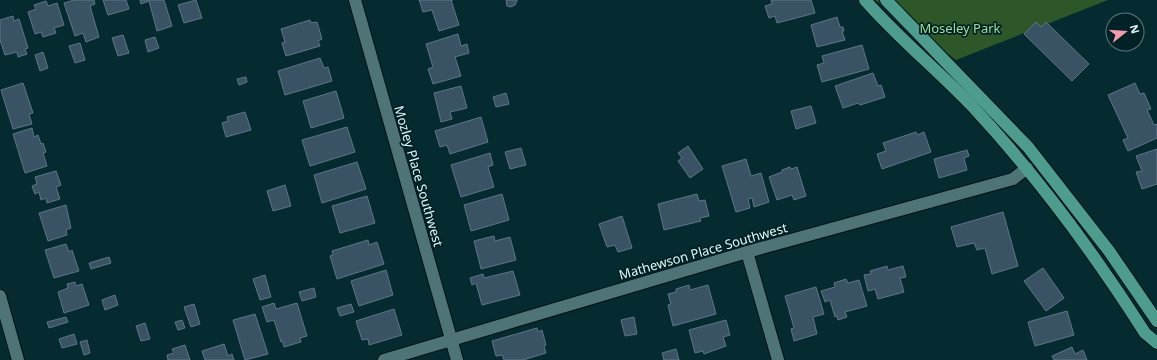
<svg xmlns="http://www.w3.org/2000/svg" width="1157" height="360" viewBox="0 0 1157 360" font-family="'Noto Sans',sans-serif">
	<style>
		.green { fill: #2e5729 }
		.building { fill: #3a5364; stroke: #5c7688 }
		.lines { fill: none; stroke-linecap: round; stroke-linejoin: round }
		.minor-casing { stroke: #001316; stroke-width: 14 }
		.major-casing { stroke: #001316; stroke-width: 14 }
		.minor { stroke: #4f7478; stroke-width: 12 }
		.major { stroke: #4d9c8e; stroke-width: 12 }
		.labels { text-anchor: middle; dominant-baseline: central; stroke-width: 3.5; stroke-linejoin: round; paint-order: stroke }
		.park-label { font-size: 13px; fill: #9fdf97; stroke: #002226 }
		.street-label { font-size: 13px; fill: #e5f9fb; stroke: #002226 }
	</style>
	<rect width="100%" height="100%" fill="#052b30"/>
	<!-- green -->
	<path class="green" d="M 875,0 L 1108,0 L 956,60 Z"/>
	<!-- building -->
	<g class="building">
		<path d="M 74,0 L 94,0 L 95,4 L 90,6 L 99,37 L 86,42 L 83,33 L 75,36 L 64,3 Z"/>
		<path d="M 103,0 L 126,0 L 129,9 L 108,15 Z"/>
		<path d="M 140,0 L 164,0 L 172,26 L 157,31 L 149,1 L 141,4 Z"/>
		<path d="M 196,0 L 202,18 L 184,23 L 178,5 Z"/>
		<path d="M 419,0 L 453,0 L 451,0 L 459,25 L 439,31 L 432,10 L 423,12 Z"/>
		<path d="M 506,0 L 517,0 L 517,1 L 515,5 L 511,7 L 507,6 Z"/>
		<path d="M 771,0 L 811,0 L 815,13 L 777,23 L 775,16 L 769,18 L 765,6 L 772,4 Z"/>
		<path d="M 46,1 L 48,6 L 57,3 L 64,25 L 54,28 L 56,33 L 43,37 L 41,32 L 35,34 L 28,12 L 36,9 L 34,5 Z"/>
		<path d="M 13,16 L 14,21 L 19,19 L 28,48 L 25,49 L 27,54 L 18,57 L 17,52 L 5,55 L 0,40 L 0,20 Z"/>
		<path d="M 837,17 L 840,27 L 843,27 L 844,31 L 842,31 L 845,40 L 817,47 L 811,25 Z"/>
		<path d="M 310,20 L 311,23 L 317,22 L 322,39 L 318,41 L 320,46 L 286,56 L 282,43 L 285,42 L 281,29 Z"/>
		<path d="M 1036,22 L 1041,27 L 1046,22 L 1089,64 L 1072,81 L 1024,34 Z"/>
		<path d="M 458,34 L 461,46 L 467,44 L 469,53 L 455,57 L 461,76 L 433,84 L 428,69 L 433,67 L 426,44 Z"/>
		<path d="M 123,35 L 129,53 L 118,56 L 112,38 Z"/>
		<path d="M 155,37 L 159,48 L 148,52 L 145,40 Z"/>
		<path d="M 80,43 L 85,60 L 75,63 L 69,46 Z"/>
		<path d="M 862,45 L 869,69 L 822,82 L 817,65 L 824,63 L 822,56 Z"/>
		<path d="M 43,52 L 48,68 L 40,71 L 35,55 Z"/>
		<path d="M 320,58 L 324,68 L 328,67 L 332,81 L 285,95 L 278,71 Z"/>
		<path d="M 873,73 L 878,86 L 881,85 L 885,97 L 860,105 L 858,103 L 843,108 L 835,86 Z"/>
		<path d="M 246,77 L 247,82 L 239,85 L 237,79 Z"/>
		<path d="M 23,83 L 33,113 L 29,114 L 32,124 L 13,129 L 1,90 Z"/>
		<path d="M 1135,83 L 1140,94 L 1144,93 L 1151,109 L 1147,110 L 1154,125 L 1157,124 L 1157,138 L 1128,151 L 1123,140 L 1128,138 L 1108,95 Z"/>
		<path d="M 461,86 L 467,108 L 450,112 L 452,119 L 441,122 L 434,93 Z"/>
		<path d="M 336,91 L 344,118 L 311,128 L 303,101 Z"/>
		<path d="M 506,93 L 509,104 L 496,107 L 493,97 Z"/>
		<path d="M 811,106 L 816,123 L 796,129 L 791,111 Z"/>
		<path d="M 245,112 L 251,130 L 226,137 L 222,123 L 228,121 L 227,117 Z"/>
		<path d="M 481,117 L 488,142 L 450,154 L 447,145 L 440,147 L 435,131 Z"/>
		<path d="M 347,127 L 355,152 L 310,166 L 302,140 Z"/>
		<path d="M 32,128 L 34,137 L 38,135 L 41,144 L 43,143 L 46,152 L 43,153 L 47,166 L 25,173 L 13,134 Z"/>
		<path d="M 916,132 L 917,135 L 924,132 L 931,152 L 882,169 L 877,154 L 886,151 L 883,143 Z"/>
		<path d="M 688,146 L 703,169 L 690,178 L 678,161 L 682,158 L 678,153 Z"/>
		<path d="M 521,148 L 526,165 L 510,169 L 505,152 Z"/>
		<path d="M 1157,149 L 1157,184 L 1142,189 L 1136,172 L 1142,171 L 1136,156 Z"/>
		<path d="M 967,150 L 969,156 L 964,158 L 967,170 L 939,178 L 934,159 Z"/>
		<path d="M 490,153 L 493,165 L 488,167 L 494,187 L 461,197 L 451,165 Z"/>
		<path d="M 746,159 L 751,176 L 761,173 L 769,202 L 754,207 L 752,198 L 748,199 L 750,208 L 736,212 L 722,166 Z"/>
		<path d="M 357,162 L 366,189 L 322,203 L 314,175 Z"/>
		<path d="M 790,167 L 791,169 L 797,167 L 806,196 L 794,200 L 792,195 L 777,200 L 769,177 L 782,172 L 782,170 Z"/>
		<path d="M 56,171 L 61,185 L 56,187 L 60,199 L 47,203 L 46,198 L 41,200 L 39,192 L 35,194 L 32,186 L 37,184 L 35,177 Z"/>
		<path d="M 285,185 L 291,206 L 273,211 L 267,191 Z"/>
		<path d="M 502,194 L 509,220 L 471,231 L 464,205 Z"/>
		<path d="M 697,194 L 699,201 L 705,200 L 709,216 L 700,218 L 701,221 L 664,230 L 658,204 Z"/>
		<path d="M 367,196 L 375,223 L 340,233 L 332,206 Z"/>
		<path d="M 66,205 L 71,228 L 66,230 L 67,235 L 48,241 L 39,213 Z"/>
		<path d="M 1003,212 L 1018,266 L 992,274 L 985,248 L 977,250 L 974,243 L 957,247 L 951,227 Z"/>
		<path d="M 622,216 L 632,248 L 618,252 L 615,245 L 607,247 L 599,224 Z"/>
		<path d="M 494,236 L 495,241 L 510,237 L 516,260 L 481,269 L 474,241 Z"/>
		<path d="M 368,240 L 369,245 L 377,242 L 384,264 L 337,279 L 330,256 L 333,255 L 332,251 Z"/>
		<path d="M 66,244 L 69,252 L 72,250 L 79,271 L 54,278 L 45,250 Z"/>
		<path d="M 109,257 L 111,263 L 91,269 L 89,263 Z"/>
		<path d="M 887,266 L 888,270 L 903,266 L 906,277 L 900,278 L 904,292 L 878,299 L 875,289 L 868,291 L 864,275 L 871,274 L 870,271 Z"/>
		<path d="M 1043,268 L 1064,298 L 1046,311 L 1024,281 Z"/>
		<path d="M 386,270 L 393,295 L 359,306 L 351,281 Z"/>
		<path d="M 513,271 L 520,295 L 482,305 L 476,283 L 472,285 L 470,278 L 483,274 L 484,278 Z"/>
		<path d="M 265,275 L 271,297 L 260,300 L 253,279 Z"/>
		<path d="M 846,279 L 848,283 L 859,280 L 867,306 L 845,312 L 847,317 L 838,320 L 837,316 L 835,317 L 830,300 L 825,302 L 821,291 L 835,287 L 834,283 Z"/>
		<path d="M 75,282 L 76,286 L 82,284 L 89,305 L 64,313 L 58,292 L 68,288 L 67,284 Z"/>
		<path d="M 689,285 L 690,290 L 708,285 L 716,314 L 673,326 L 668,305 L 671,304 L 668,294 L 676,292 L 676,289 Z"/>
		<path d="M 816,287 L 824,314 L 813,317 L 817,334 L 794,341 L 791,329 L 794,328 L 785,296 Z"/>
		<path d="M 314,288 L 316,297 L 302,301 L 299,292 Z"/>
		<path d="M 115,295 L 118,305 L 105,310 L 102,300 Z"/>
		<path d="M 274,303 L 276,309 L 297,303 L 307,336 L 300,338 L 301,342 L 284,347 L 283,342 L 281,342 L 274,320 L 267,322 L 262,307 Z"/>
		<path d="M 194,304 L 200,324 L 191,327 L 184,307 Z"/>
		<path d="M 351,304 L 354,312 L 340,316 L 337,308 Z"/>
		<path d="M 394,309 L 402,335 L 369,345 L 368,339 L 362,340 L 356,321 Z"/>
		<path d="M 1067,311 L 1074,335 L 1035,346 L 1028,322 Z"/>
		<path d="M 255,314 L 268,354 L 245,360 L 233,320 Z"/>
		<path d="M 66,317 L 68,322 L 49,328 L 47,322 Z"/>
		<path d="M 634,317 L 637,334 L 625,336 L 621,320 Z"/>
		<path d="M 182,320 L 185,328 L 178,330 L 175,322 Z"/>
		<path d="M 726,320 L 730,335 L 723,337 L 726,346 L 704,354 L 703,351 L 695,353 L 689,330 Z"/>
		<path d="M 145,323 L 150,339 L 141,341 L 136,326 Z"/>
		<path d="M 537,328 L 538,332 L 542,330 L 546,345 L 544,346 L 546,353 L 523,360 L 504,360 L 502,355 L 496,356 L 492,341 Z"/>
		<path d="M 74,334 L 77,344 L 62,348 L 59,339 Z"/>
		<path d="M 87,340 L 90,353 L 84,355 L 80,342 Z"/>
		<path d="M 224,344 L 228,356 L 232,354 L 234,360 L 205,360 L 202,351 Z"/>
		<path d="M 185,345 L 190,360 L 168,360 L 167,355 L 174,353 L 172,349 Z"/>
		<path d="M 1072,347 L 1075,354 L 1083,350 L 1087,360 L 1054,360 L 1052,356 Z"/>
		<path d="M 676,349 L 679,360 L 664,360 L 662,353 Z"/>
	</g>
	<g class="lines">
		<!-- minor casing -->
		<g class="minor-casing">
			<g id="minor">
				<path d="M 355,0 L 457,360"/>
				<path d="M 747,252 L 778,360"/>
				<path d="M 0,296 L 18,360"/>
				<path d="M 384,360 L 747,252 L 1013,179 L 1027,168"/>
			</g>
		</g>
		<!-- major casing -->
		<g class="major-casing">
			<g id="major">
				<path d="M 865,0 C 898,38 938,70 973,107 C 1037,176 1094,253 1145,333 L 1157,343"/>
				<path d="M 886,0 L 1028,147 L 1109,251 L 1157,321"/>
			</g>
		</g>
		<!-- minor -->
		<use href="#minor" class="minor"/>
		<!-- major -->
		<use href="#major" class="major"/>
	</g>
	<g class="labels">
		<!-- park labels -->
		<g class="park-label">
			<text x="960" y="28">Moseley Park</text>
		</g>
		<!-- street labels -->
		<g class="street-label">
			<text transform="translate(419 176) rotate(74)">Mozley Place Southwest</text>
			<text transform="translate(703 251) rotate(-16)">Mathewson Place Southwest</text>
		</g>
	</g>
	<!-- north arrow -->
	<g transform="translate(1125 32) rotate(73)"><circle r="19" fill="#002226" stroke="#5c787b"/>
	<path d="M0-3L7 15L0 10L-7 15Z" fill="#f39aac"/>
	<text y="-6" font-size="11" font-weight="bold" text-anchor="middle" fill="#e5f9fb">N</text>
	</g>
</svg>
